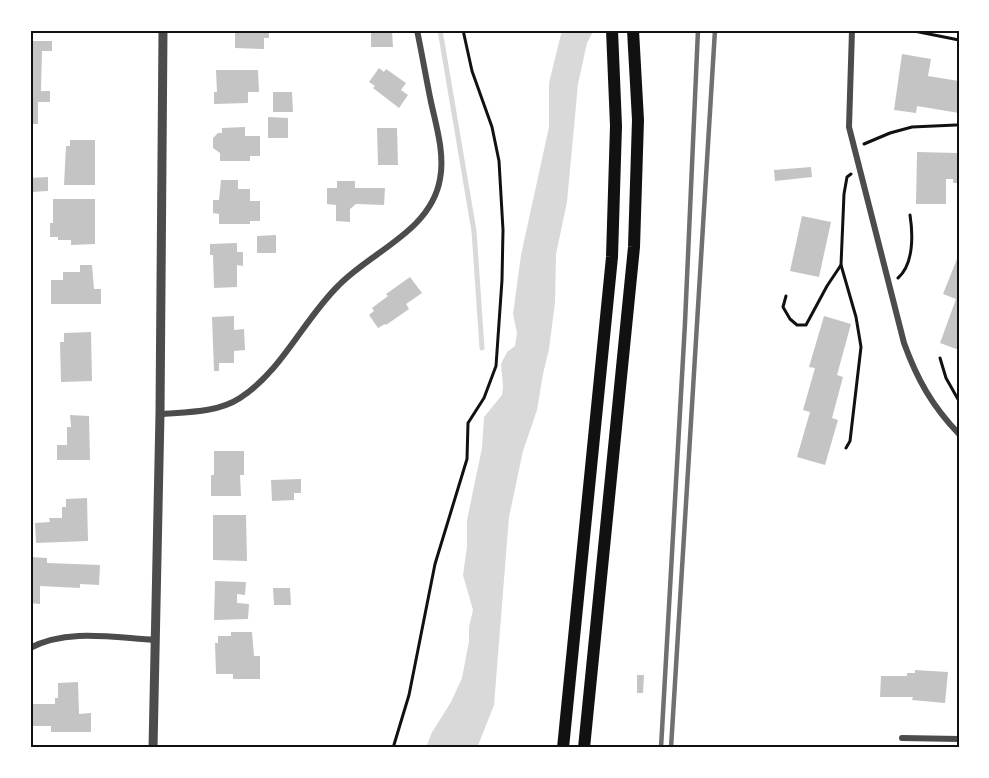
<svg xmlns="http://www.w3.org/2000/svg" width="989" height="778" viewBox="0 0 989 778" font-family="'Work Sans',sans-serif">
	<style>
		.water { fill: #d9d9d9 }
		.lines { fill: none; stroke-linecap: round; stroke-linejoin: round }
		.stream { stroke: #d9d9d9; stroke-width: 5 }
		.building { fill: #c4c4c4 }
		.path { stroke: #111; stroke-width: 3 }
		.minor { stroke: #4c4c4c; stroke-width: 6 }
		.tertiary { stroke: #4c4c4c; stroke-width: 9 }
		.trunk { stroke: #111; stroke-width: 12 }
		.rail { stroke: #707070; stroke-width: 4.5 }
		.neatline { fill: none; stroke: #111; stroke-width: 2 }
	</style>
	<rect width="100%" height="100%" fill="#fff"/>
	<!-- water -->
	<path class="water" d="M 562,30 L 594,30 L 587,43 L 578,84 L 567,202 L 556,254 L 555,303 L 549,349 L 543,374 L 537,410 L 523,451 L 509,517 L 494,705 L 477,748 L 426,748 L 431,734 L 451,702 L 462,678 L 469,641 L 469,627 L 473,610 L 463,575 L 467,547 L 467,520 L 482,448 L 484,417 L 502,395 L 503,387 L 501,364 L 507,352 L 515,346 L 517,333 L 513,314 L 521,255 L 549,127 L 549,83 Z"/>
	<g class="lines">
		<!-- stream -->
		<path class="stream" d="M 440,30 L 474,231 L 482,348"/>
	</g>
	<!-- building -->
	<g class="building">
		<path d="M 235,30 L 269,30 L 269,38 L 264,38 L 264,49 L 235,48 Z"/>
		<path d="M 371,30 L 392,30 L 393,47 L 371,47 Z"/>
		<path d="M 30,41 L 52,41 L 52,51 L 42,51 L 41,91 L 50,91 L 50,102 L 38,102 L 38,124 L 30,124 Z"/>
		<path d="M 902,54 L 931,59 L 928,76 L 959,81 L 959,113 L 917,106 L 916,113 L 894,110 Z"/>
		<path d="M 379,68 L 384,72 L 386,69 L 406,83 L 401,90 L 408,95 L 399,108 L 373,88 L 375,86 L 369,82 Z"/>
		<path d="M 216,70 L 258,70 L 259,92 L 248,92 L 248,103 L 214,104 L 214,92 L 217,92 Z"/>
		<path d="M 273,92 L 292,92 L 293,112 L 273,112 Z"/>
		<path d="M 268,117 L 288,118 L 288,138 L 268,138 Z"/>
		<path d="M 245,127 L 245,136 L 260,136 L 260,156 L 250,156 L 250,161 L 220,161 L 220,153 L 213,148 L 213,138 L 218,133 L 222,133 L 222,128 Z"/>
		<path d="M 377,128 L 397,128 L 398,165 L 378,165 Z"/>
		<path d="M 70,140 L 95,140 L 95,185 L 64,185 L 66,146 L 70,146 Z"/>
		<path d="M 917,152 L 959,153 L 959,183 L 953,183 L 953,179 L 946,179 L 946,204 L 916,204 Z"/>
		<path d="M 811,167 L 812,177 L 775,181 L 774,170 Z"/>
		<path d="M 48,177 L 48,191 L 31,192 L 30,178 Z"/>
		<path d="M 221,180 L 238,180 L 238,189 L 250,189 L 250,201 L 260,201 L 260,221 L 250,221 L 250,224 L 219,224 L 219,214 L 213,213 L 213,200 L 219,200 Z"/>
		<path d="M 337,181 L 355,181 L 355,188 L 385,188 L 384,205 L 356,204 L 350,209 L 350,222 L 336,221 L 336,205 L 327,204 L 327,188 L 337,188 Z"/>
		<path d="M 53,199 L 95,199 L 95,244 L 71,245 L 71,240 L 58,240 L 58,237 L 50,237 L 50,223 L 53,223 Z"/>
		<path d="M 802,216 L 831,222 L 819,277 L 790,271 Z"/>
		<path d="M 276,235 L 276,253 L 257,253 L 257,236 Z"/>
		<path d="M 237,243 L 237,252 L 243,252 L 243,266 L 237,265 L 237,287 L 214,288 L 213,255 L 210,255 L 210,244 Z"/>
		<path d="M 959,254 L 959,350 L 940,343 L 956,299 L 943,294 Z"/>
		<path d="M 80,265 L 92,265 L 94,289 L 101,289 L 101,304 L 51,304 L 51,280 L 63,280 L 63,272 L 80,272 Z"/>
		<path d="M 410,277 L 422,293 L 406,304 L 409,309 L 386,325 L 385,324 L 378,328 L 369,315 L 374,311 L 372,308 L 388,296 L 386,294 Z"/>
		<path d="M 234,316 L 234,330 L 244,329 L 245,350 L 234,351 L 234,363 L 219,363 L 219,371 L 214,371 L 212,317 Z"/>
		<path d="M 824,316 L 851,324 L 837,375 L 843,377 L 832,418 L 838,420 L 825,465 L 797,457 L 810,412 L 803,410 L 815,368 L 809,367 Z"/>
		<path d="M 91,332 L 92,381 L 61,382 L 60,342 L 64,342 L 64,333 Z"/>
		<path d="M 70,415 L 89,416 L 90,460 L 57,460 L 57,445 L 67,445 L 67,427 L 71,427 Z"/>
		<path d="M 214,451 L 244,451 L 244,475 L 240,475 L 241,496 L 211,496 L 211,475 L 214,475 Z"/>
		<path d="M 301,479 L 301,493 L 294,493 L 294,500 L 272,501 L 271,480 Z"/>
		<path d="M 87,498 L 88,541 L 36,543 L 35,523 L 50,522 L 49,518 L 62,518 L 62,507 L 66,507 L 66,499 Z"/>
		<path d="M 213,515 L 246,515 L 247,561 L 213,560 Z"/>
		<path d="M 30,557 L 47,558 L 47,563 L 100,565 L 99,585 L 80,584 L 80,588 L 40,586 L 40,604 L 30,603 Z"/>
		<path d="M 215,581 L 246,582 L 245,595 L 237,594 L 237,603 L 249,604 L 248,619 L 214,620 Z"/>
		<path d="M 273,588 L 290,588 L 291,605 L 274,605 Z"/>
		<path d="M 231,632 L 252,632 L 254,656 L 260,656 L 260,679 L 233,679 L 233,674 L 216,674 L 215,643 L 218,643 L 218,636 L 231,636 Z"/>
		<path d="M 915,670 L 948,672 L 945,703 L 912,700 L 913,697 L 880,697 L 881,676 L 907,676 L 907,673 L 915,673 Z"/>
		<path d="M 637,675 L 644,675 L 643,693 L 637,693 Z"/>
		<path d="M 78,682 L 79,714 L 91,713 L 91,732 L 51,732 L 51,726 L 32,726 L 32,704 L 55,704 L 55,698 L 58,698 L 58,683 Z"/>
	</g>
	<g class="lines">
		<!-- path -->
		<g class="path">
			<path d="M 909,30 L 959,40"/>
			<path d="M 864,144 L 890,133 L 912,127 L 956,125"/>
			<path d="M 898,278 C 914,264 913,234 910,215"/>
			<path d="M 786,296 L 783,307 L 790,319 L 797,325 L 806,325 L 827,286 L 841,265"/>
			<path d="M 940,358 L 946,378 L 959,401"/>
			<path d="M 846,448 L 850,441 L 861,347 L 856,317 L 841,265 L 844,194 L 847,177 L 851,174"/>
			<path d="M 393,748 L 409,695 L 435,564 L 467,459 L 468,423 L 484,398 L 496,366 L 502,280 L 503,230 L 499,161 L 492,127 L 472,71 L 463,30"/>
		</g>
		<!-- minor -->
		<g class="minor">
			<path d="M 852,30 L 849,127 L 904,343 C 917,379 932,406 959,434"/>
			<path d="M 160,414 C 186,412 217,413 240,398 C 283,370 303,320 339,285 C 372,251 431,231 440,179 C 445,154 436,125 431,102 C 426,78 422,54 417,30"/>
			<path d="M 30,648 C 68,628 115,638 156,640"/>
			<path d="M 902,738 L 959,739"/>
		</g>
		<!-- tertiary -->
		<path class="tertiary" d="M 153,748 L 160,414 L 163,30"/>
		<!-- trunk -->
		<g class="trunk">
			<path d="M 563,748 L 612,257 L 616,126 L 612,30"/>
			<path d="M 584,748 L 634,247 L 638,120 L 633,30"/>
		</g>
		<!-- rail -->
		<g class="rail">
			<path d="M 661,748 L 685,323 L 698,30"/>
			<path d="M 671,748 L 715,30"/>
		</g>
	</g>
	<!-- border -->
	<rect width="989" height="778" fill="none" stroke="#ffffff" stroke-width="63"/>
	<rect x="32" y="32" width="926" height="714" class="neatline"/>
</svg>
